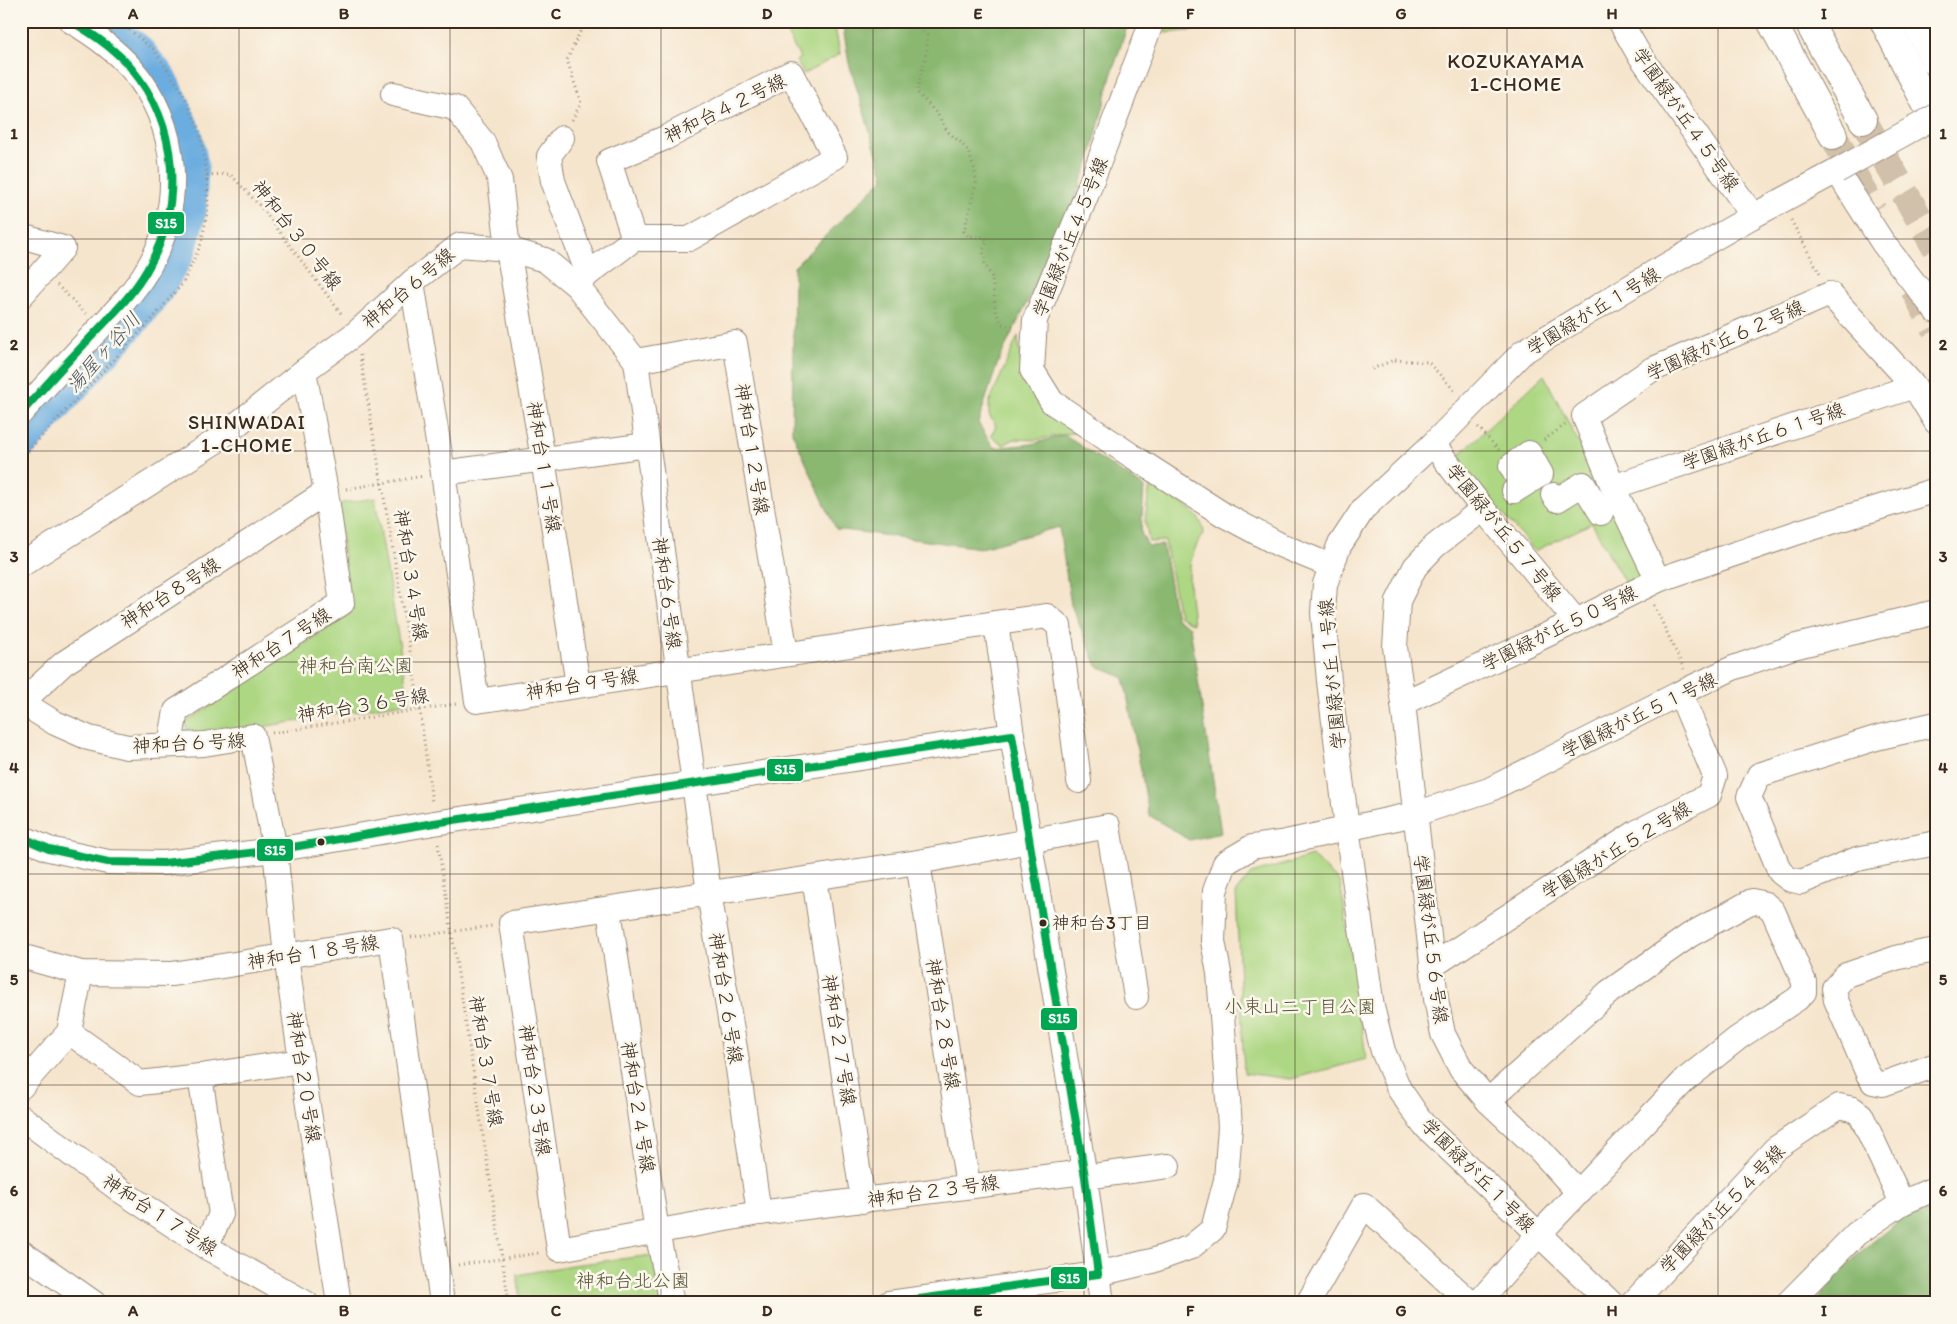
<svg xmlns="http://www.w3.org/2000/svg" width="1957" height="1324" viewBox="0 0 1957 1324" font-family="Itim,'Klee One',sans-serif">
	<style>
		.green { fill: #add783; stroke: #748050 }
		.forest { fill: #8ab871; stroke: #627148 }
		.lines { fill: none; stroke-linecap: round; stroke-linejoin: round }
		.river { stroke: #6cade0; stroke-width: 35 }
		.highway-tunnel { stroke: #d1c0aa; stroke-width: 28; stroke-dasharray: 28 14; stroke-linecap: butt }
		.minor-casing { stroke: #988876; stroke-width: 26 }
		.major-casing { stroke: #988876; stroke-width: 30 }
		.highway-casing { stroke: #988876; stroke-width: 30 }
		.path { stroke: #988876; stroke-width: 3; stroke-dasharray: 1 4; stroke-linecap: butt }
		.minor { stroke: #fff; stroke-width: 24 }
		.major { stroke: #fff; stroke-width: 28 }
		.highway { stroke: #fff; stroke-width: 28 }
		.minor-bridge-casing { stroke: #988876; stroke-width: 26; stroke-linecap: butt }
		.minor-bridge { stroke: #fff; stroke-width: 24 }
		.bus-1-casing { stroke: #fbf7ec; stroke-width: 11 }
		.bus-1 { stroke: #00a651; stroke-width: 8 }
		.grid { fill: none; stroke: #3b2a1e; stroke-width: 1; stroke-opacity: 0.55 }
		.bus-dot { fill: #3b2a1e; stroke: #fbf7ec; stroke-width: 2 }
		.labels { text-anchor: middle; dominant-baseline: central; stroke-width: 5; stroke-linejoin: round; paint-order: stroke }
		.bus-label { font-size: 18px; fill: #3b2a1e; stroke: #fbf7ec; text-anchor: start }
		.street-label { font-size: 19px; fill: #3b2a1e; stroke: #fbf7ec }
		.park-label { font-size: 19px; fill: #585537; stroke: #fbf7ec }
		.neighbourhood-label { font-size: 20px; letter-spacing: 1px; fill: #3b2a1e; stroke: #fbf7ec }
		.water-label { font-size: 20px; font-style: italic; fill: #4c5862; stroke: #fbf7ec }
		.line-badge { stroke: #fbf7ec; stroke-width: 2 }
		.badge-label { font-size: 14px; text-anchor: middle; font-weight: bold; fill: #fff }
		.neatline { fill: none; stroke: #3b2a1e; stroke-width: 2 }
		.grid-label { font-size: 16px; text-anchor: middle; font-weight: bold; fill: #3b2a1e }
	</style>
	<rect width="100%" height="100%" fill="#fbf7ec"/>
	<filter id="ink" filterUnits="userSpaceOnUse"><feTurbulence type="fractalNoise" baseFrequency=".02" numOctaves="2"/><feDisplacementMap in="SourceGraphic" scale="10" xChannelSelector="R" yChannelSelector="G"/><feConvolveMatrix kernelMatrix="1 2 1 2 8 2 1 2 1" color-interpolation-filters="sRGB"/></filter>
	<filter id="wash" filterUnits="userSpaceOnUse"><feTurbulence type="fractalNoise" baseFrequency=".0096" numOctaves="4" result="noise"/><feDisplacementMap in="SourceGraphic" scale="20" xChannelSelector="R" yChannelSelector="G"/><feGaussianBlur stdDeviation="1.12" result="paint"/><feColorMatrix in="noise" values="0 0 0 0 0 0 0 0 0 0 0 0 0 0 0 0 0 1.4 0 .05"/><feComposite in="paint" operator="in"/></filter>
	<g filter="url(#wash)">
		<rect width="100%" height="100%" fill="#f6e5cd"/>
		<!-- green -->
		<g class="green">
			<path d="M 783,21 L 834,21 L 840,54 L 804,74 L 796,61 L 800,58 L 781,23 Z"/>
			<path d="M 1168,21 L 1308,21 L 1165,33 Z"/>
			<path d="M 1018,336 L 1021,365 L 1077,432 L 1034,440 L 1014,439 L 1004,445 L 991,436 L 996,426 L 989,415 L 989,403 Z"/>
			<path d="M 1544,375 L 1647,576 L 1627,587 L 1592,523 L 1535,551 L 1459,464 L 1458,456 Z"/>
			<path d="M 1150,485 C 1169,497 1200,508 1204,532 C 1182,566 1190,586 1193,624 L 1179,616 L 1165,541 L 1149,542 L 1145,520 Z"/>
			<path d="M 375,498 L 409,702 L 262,727 L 189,737 L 185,723 L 351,613 L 337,504 Z"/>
			<path d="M 1312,856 L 1340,882 L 1359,1003 L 1366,1059 L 1291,1079 L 1244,1073 L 1236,892 L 1251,874 Z"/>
			<path d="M 653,1255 L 661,1303 L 521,1303 L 517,1275 L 572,1265 Z"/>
		</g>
		<!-- forest -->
		<g class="forest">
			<path d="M 842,21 L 1129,21 L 1111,76 L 1090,159 L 1062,230 L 998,362 L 978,423 L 994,448 L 1032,444 L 1064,435 L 1144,487 L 1141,533 L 1148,546 L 1163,545 L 1176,618 L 1190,627 L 1221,833 L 1189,840 L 1149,815 L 1124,678 L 1097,666 L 1071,605 L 1059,527 L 981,548 L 836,529 L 792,432 L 794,267 L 884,178 L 849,63 Z"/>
			<path d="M 1936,1209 L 1936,1303 L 1814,1303 L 1858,1254 L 1901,1219 Z"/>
		</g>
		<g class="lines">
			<!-- river -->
			<path class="river" d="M 21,442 L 132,320 L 157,288 L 179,250 L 189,210 L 191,165 L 185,136 L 171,101 L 158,77 L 136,50 L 97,21"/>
		</g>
	</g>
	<g filter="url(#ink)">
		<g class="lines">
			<!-- highway-tunnel -->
			<g class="highway-tunnel">
				<path d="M 1863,120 L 1936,248"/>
				<path d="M 1833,135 L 1873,211"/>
				<path d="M 1914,289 L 1936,330"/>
			</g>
			<!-- minor casing -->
			<g class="minor-casing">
				<g id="minor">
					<path d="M 1152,21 L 1086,196 L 1035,320 L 1032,370 L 1052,402 L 1132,456 L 1224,515 L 1280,545 L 1331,566"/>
					<path d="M 1620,21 L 1637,51 L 1753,216"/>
					<path d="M 393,94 L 455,108 L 483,142 L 500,180 L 508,249 L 543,459 L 578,685"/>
					<path d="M 562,138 L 549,156 L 553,181 L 588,274"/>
					<path d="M 21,236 L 63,248 L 21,296"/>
					<path d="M 412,282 L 443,473 L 477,701 L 996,623 L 1012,735"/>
					<path d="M 577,286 L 588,274 L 634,239 L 609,161 L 665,138 L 791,73 L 835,157 L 689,239 L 634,239"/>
					<path d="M 636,361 L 735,343 L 786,654"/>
					<path d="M 21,413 C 44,387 68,362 91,337 C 111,316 132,295 147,270 C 185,206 180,125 131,68 C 114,49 93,34 71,21"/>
					<path d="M 1433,444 L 1483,509 L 1576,621"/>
					<path d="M 443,473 L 647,445"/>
					<path d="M 1613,487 L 1914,386"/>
					<path d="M 1514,491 L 1541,474 L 1529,453 L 1511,466 L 1522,486"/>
					<path d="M 1553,495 L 1557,500 L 1583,484 L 1601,513"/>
					<path d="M 1483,509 L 1435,546 L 1415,567 L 1398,601 L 1395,647 L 1403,703 L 1576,621 L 1658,580 L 1799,532 L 1936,490"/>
					<path d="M 21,565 L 216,441 L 304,371 L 356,333 L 412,282 L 460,245 L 508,249 L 545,260 L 577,286 L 636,361 L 709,893 L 736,1055 L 759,1213"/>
					<path d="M 1658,580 L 1613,487 L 1584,416 L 1651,370 L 1830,294 L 1914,386 L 1936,422"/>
					<path d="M 996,623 L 1047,616 L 1059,626 L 1079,781"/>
					<path d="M 21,702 L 55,723 L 89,738 L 127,747 L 204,744 L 253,736 L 275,850 L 286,956 L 301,1061 L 339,1303"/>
					<path d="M 21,703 L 64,663 L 326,492"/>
					<path d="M 1403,703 L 1436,999 L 1443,1034 L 1461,1069 L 1488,1101 L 1538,1148 L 1579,1193"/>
					<path d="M 1936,724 L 1876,738 L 1759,775 L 1749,797 L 1780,872 L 1789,879 L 1801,882 L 1857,859 L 1936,843"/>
					<path d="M 170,744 L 176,711 L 342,603 L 326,492 L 304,371"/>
					<path d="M 21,837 L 49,849 L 108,862 L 164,863 L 275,850 L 434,823 L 1012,735 L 1085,1177 L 1102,1303"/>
					<path d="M 918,862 L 968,1186"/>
					<path d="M 814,878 L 863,1201"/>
					<path d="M 609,910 L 657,1232 L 672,1303"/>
					<path d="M 1936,950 L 1899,957 L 1846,975 L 1834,988 L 1836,1000 L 1868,1074 L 1873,1082 L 1883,1084 L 1936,1065"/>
					<path d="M 21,956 L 81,973 L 172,974 L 391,939 L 442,1303"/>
					<path d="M 1432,966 L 1637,832 L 1709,795 L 1715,776 L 1680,693"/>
					<path d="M 69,1032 L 140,1083 L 200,1076 L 301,1061"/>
					<path d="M 200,1076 L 221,1214 L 206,1247"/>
					<path d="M 21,1087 L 69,1032 L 81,973"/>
					<path d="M 21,1117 L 121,1191 L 206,1247 L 306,1303"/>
					<path d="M 1084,1172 L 759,1213 L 559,1249 L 511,923 L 918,862 L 1108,826 L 1136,997"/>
					<path d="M 1085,1177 L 1168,1166"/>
					<path d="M 21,1252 L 94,1303"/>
					<path d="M 889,1303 L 1098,1274 L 1152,1261 L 1191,1247 L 1213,1229 L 1226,1180 L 1230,1127 L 1219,973 L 1213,941 L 1215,891 L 1225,863 L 1252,847 L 1286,842 L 1415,814 L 1489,790 L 1680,693 L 1733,668 L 1793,647 L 1936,612"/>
					<path d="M 1308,1303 L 1364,1205 L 1471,1303"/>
					<path d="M 1478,1303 L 1538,1235 L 1685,1080 L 1738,1038 L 1797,999 L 1804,992 L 1804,982 L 1773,911 L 1765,904 L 1752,901 L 1690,935 L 1609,992 L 1488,1101"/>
					<path d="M 1611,1303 L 1423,1124 L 1399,1089 L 1383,1051 L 1372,1007 L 1347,828 L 1329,681 L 1323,613 L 1325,584 L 1339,546 L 1364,508 L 1433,444 L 1523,352 L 1653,273 L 1753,216 L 1837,171 L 1883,243 L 1936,311"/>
					<path d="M 1633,1303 L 1775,1149 L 1839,1106 L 1853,1109 L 1861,1115 L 1902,1203"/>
					<path d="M 1788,1303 L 1856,1234 L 1902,1203 L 1936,1188"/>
				</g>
			</g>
			<!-- major casing -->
			<g class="major-casing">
				<g id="major">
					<path d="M 1884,21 L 1936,123"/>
					<path d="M 1915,21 L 1936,62"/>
				</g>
			</g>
			<!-- highway casing -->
			<g class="highway-casing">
				<g id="highway">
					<path d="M 1771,21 L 1833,135"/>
					<path d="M 1808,21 L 1863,120"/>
				</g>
			</g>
			<!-- path -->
			<g class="path">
				<path d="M 906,21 L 917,26 L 927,35 L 927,50 L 917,92 L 938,115 L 947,131 L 960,142 L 968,151 L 975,170 L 976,183 L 964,231 L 968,236 L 984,237 L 987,242 L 983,250 L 985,264 L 992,278 L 996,313 L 1002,324 L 1015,327"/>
				<path d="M 572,120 L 581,103 L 567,60 L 585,21"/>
				<path d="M 207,175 L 230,174 L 261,207 L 343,316"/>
				<path d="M 1791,220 L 1821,276"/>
				<path d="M 57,285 L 86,314"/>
				<path d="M 360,355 L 420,710 L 432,803"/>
				<path d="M 1372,369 L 1394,360 L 1428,362 L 1456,392"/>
				<path d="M 1478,427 L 1499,450"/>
				<path d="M 1544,440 L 1565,425"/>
				<path d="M 21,458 L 153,318 L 183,283 L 201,244 L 208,208 L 207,175 L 200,132 L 183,93 L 154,50 L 119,21"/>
				<path d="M 346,489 L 424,476"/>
				<path d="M 1654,605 L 1684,669"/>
				<path d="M 272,733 L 456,704"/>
				<path d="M 438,844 L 509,1303"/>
				<path d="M 411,937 L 492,926"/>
				<path d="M 458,1265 L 539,1253"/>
			</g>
			<!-- minor -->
			<use href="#minor" class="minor"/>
			<!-- major -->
			<use href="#major" class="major"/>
			<!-- highway -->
			<use href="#highway" class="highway"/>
			<!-- minor-bridge casing -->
			<g class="minor-bridge-casing">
				<path id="minor-bridge" d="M 1837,171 L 1936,116"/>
			</g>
			<!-- minor-bridge -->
			<use href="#minor-bridge" class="minor-bridge"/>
			<!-- bus-1 casing -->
			<g class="bus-1-casing">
				<g id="bus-1">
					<path d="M 21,413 C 44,387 67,362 91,337 C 111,316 132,296 147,270 C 184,206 179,126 131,68 C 115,49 93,34 71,21"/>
					<path d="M 21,837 L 49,849 L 108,862 L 164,863 L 275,850 L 434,823 L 1012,735 L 1085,1177 L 1098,1274"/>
					<path d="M 891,1303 L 1098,1274"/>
				</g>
			</g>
			<!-- bus-1 -->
			<use href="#bus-1" class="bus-1"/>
		</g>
	</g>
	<!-- grid -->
	<path class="grid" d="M 239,21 L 239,1303M 450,21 L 450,1303M 661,21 L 661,1303M 873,21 L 873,1303M 1084,21 L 1084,1303M 1295,21 L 1295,1303M 1507,21 L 1507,1303M 1718,21 L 1718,1303M 21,239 L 1936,239M 21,451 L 1936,451M 21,662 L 1936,662M 21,874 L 1936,874M 21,1085 L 1936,1085"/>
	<!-- markers -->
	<g class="bus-dot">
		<circle cx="321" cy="842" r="4.5"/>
		<circle cx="1043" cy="923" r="4.5"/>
	</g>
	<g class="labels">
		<!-- bus labels -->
		<g class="bus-label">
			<text x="1052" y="923">神和台3丁目</text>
		</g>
		<!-- street labels -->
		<g class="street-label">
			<text transform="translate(725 108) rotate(-26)">神和台４２号線</text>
			<text transform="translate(1686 119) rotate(55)">学園緑が丘４５号線</text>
			<text transform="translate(297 235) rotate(52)">神和台３０号線</text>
			<text transform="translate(1070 237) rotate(-68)">学園緑が丘４５号線</text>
			<text transform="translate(408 288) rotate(-40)">神和台６号線</text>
			<text transform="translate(1593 311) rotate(-31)">学園緑が丘１号線</text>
			<text transform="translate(1725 340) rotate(-24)">学園緑が丘６２号線</text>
			<text transform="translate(1763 436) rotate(-19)">学園緑が丘６１号線</text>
			<text transform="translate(752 449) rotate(81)">神和台１２号線</text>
			<text transform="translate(544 467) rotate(81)">神和台１１号線</text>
			<text transform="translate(1504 532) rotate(51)">学園緑が丘５７号線</text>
			<text transform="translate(411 575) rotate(81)">神和台３４号線</text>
			<text transform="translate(170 593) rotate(-33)">神和台８号線</text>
			<text transform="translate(667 593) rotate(82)">神和台６号線</text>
			<text transform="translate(1559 628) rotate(-26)">学園緑が丘５０号線</text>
			<text transform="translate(281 643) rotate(-33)">神和台７号線</text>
			<text transform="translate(1332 674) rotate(-95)">学園緑が丘１号線</text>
			<text transform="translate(582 684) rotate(-9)">神和台９号線</text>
			<text transform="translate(363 705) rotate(-9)">神和台３６号線</text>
			<text transform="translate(1639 715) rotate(-26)">学園緑が丘５１号線</text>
			<text transform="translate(189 743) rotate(-3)">神和台６号線</text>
			<text transform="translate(1616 850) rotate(-31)">学園緑が丘５２号線</text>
			<text transform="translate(1431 939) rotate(83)">学園緑が丘５６号線</text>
			<text transform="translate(313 952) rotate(-9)">神和台１８号線</text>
			<text transform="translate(726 998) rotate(81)">神和台２６号線</text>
			<text transform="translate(943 1024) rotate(81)">神和台２８号線</text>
			<text transform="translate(839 1040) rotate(81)">神和台２７号線</text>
			<text transform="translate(486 1061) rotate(81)">神和台３７号線</text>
			<text transform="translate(304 1077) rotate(81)">神和台２０号線</text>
			<text transform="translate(535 1090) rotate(82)">神和台２３号線</text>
			<text transform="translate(638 1107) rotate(81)">神和台２４号線</text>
			<text transform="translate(1478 1175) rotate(45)">学園緑が丘１号線</text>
			<text transform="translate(933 1191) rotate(-8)">神和台２３号線</text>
			<text transform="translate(1722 1209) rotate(-46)">学園緑が丘５４号線</text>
			<text transform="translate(160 1215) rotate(33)">神和台１７号線</text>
		</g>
		<!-- park labels -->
		<g class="park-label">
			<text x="356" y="665">神和台南公園</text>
			<text x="1300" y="1006">小束山二丁目公園</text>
			<text x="633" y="1280">神和台北公園</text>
		</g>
		<!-- neighbourhood labels -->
		<g class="neighbourhood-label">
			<text x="1516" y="61">KOZUKAYAMA<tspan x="1516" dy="23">1-CHOME</tspan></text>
			<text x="247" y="422">SHINWADAI<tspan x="247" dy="23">1-CHOME</tspan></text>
		</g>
		<!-- water labels -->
		<g class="water-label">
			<text transform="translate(103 352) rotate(-48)">湯屋ヶ谷川</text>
		</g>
	</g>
	<g class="line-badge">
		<rect x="147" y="211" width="38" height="24" rx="5" fill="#00a651"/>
		<rect x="766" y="758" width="38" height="24" rx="5" fill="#00a651"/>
		<rect x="256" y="838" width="38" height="24" rx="5" fill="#00a651"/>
		<rect x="1040" y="1007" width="38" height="24" rx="5" fill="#00a651"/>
		<rect x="1050" y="1266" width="38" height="24" rx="5" fill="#00a651"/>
	</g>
	<g class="badge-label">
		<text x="166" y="228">S15</text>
		<text x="785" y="774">S15</text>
		<text x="275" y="855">S15</text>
		<text x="1059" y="1023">S15</text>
		<text x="1069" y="1283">S15</text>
	</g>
	<!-- margin -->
	<rect width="1957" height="1324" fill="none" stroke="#fbf7ec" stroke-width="55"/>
	<rect x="28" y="28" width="1902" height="1268" class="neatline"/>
	<g class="grid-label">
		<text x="133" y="19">A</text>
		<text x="344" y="19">B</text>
		<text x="556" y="19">C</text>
		<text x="767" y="19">D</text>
		<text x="978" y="19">E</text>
		<text x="1190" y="19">F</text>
		<text x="1401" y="19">G</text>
		<text x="1612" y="19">H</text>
		<text x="1824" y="19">I</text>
		<text x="14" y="139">1</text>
		<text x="1943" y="139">1</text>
		<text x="14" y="350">2</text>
		<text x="1943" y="350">2</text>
		<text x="14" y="562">3</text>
		<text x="1943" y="562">3</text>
		<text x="14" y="773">4</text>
		<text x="1943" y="773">4</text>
		<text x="14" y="985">5</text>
		<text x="1943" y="985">5</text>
		<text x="14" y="1196">6</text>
		<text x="1943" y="1196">6</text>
		<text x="133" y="1316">A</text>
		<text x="344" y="1316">B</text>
		<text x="556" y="1316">C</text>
		<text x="767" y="1316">D</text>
		<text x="978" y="1316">E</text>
		<text x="1190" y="1316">F</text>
		<text x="1401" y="1316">G</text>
		<text x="1612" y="1316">H</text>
		<text x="1824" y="1316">I</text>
	</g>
</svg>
